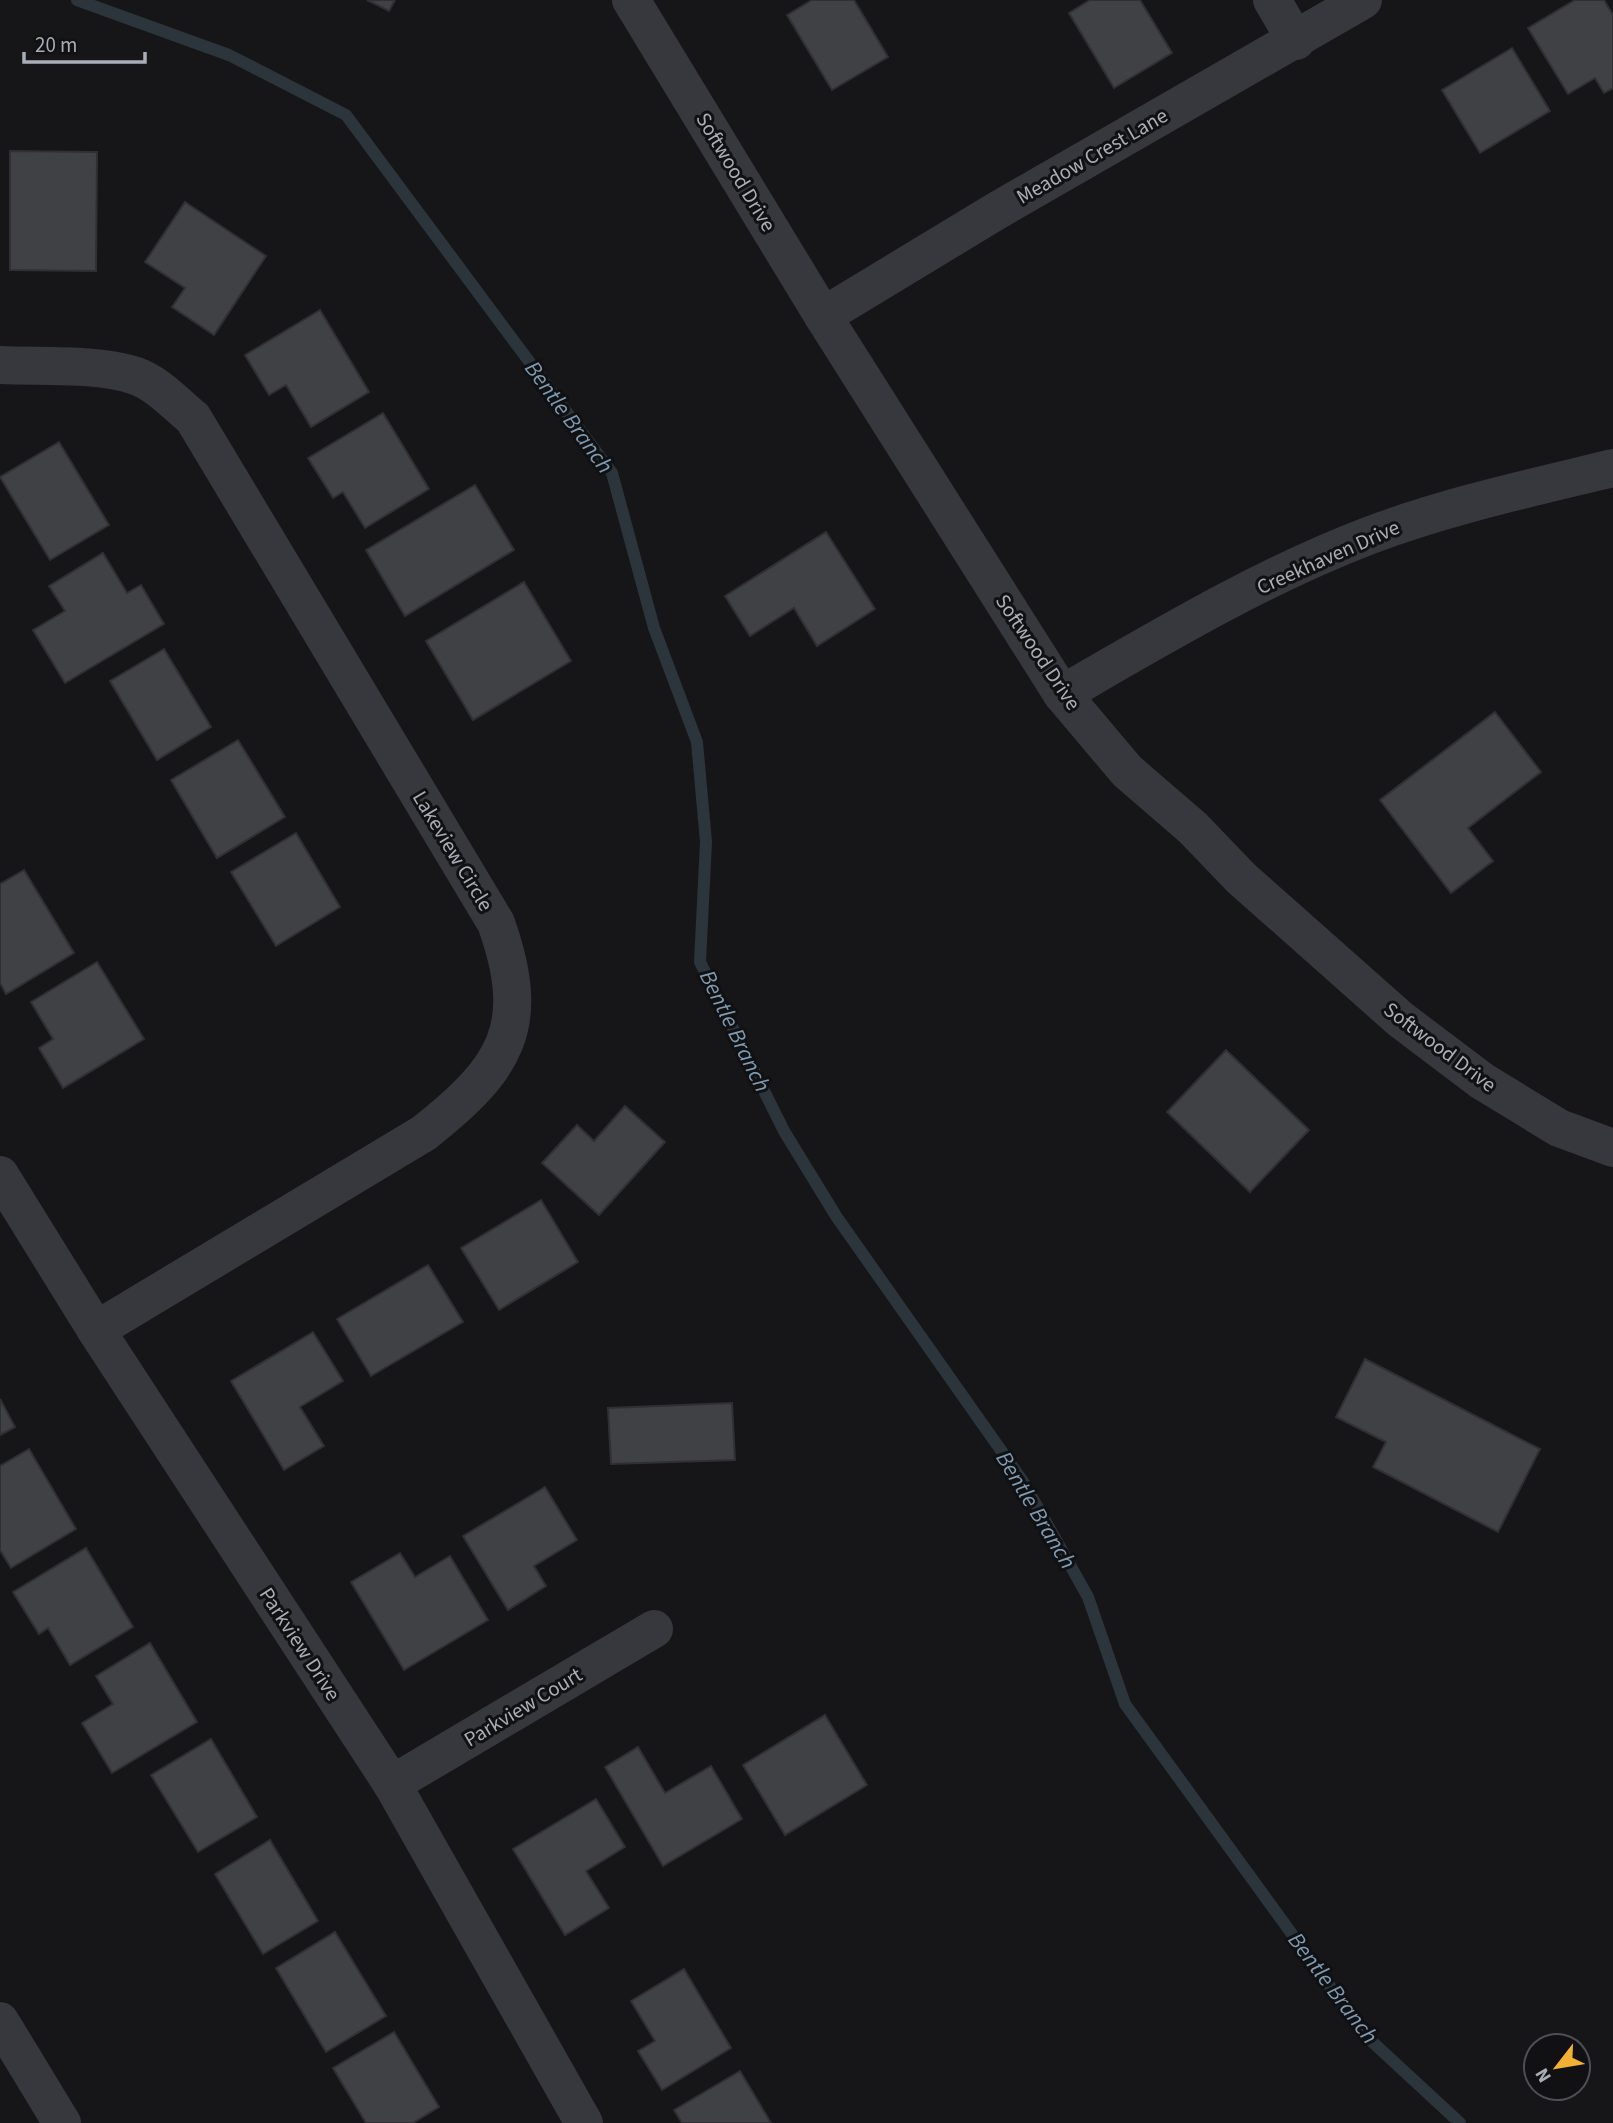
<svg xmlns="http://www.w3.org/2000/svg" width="1613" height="2123" viewBox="0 0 1613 2123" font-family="'Source Sans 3',sans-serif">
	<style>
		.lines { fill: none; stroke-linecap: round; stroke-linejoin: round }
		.stream { stroke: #2c353c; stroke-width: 12 }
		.building { fill: #404145; stroke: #303034; stroke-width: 2 }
		.minor { stroke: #37383d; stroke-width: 38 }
		.labels { text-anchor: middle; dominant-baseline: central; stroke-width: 6; stroke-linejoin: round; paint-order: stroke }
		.street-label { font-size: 21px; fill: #a8adb8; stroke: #111113 }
		.water-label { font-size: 23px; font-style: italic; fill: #7f9bb3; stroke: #111113 }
	</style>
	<rect width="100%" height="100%" fill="#161618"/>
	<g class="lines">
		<!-- stream -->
		<path class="stream" d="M 77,0 L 229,55 L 346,115 L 612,473 L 654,628 L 697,742 L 706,842 L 700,962 L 784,1131 L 836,1216 L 1024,1483 L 1088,1597 L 1125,1704 L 1366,2036 L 1460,2123"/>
	</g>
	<!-- building -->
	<g class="building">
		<path d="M 367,0 L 395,0 L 389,11 Z"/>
		<path d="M 812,0 L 854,0 L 888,57 L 832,90 L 787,15 Z"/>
		<path d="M 1090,0 L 1140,0 L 1172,53 L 1114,88 L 1069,13 Z"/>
		<path d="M 1575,0 L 1604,0 L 1613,15 L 1613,88 L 1604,93 L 1595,78 L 1568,94 L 1528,28 Z"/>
		<path d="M 1512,48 L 1550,111 L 1480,153 L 1442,90 Z"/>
		<path d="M 10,151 L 97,152 L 96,271 L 10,270 Z"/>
		<path d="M 185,202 L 266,256 L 214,335 L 172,307 L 185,288 L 145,262 Z"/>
		<path d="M 320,310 L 369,392 L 311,427 L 286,385 L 269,395 L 245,355 Z"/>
		<path d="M 383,413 L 429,489 L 365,528 L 343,492 L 333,498 L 308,458 Z"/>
		<path d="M 59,442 L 109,525 L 50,560 L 0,477 Z"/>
		<path d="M 475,485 L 514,550 L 405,616 L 366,550 Z"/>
		<path d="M 826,532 L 875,609 L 817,646 L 794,608 L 750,636 L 725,596 Z"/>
		<path d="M 103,553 L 127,593 L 141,585 L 164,624 L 65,683 L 33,630 L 65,611 L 49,586 Z"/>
		<path d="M 524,582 L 571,661 L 473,720 L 426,641 Z"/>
		<path d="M 164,649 L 211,727 L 157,760 L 110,681 Z"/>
		<path d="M 1495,712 L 1541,772 L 1468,828 L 1493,861 L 1451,893 L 1380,800 Z"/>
		<path d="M 238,740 L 285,817 L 217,858 L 171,780 Z"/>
		<path d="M 296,833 L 340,907 L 276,946 L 231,872 Z"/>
		<path d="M 24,870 L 74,953 L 6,994 L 0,983 L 0,884 Z"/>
		<path d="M 97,962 L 144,1039 L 63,1088 L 39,1048 L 53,1039 L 31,1002 Z"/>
		<path d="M 1226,1050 L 1309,1130 L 1250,1192 L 1167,1112 Z"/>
		<path d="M 625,1106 L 665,1142 L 599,1215 L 542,1163 L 577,1125 L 594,1141 Z"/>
		<path d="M 541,1200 L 578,1262 L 499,1310 L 461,1248 Z"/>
		<path d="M 428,1265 L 463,1322 L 371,1376 L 337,1319 Z"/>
		<path d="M 313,1332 L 343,1381 L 300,1407 L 324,1446 L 284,1470 L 231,1381 Z"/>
		<path d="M 1365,1359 L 1540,1449 L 1498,1532 L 1373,1467 L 1386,1442 L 1336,1417 Z"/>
		<path d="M 0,1399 L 15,1427 L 0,1435 Z"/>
		<path d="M 732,1403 L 735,1460 L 611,1464 L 608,1408 Z"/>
		<path d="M 29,1449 L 76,1529 L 11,1568 L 0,1550 L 0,1466 Z"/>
		<path d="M 545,1487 L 577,1540 L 534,1566 L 546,1586 L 508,1610 L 463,1536 Z"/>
		<path d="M 86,1548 L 133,1627 L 70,1665 L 48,1628 L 39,1634 L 13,1592 Z"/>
		<path d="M 400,1553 L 415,1577 L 450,1556 L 488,1620 L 404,1670 L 351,1582 Z"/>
		<path d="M 150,1643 L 197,1722 L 112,1773 L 82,1723 L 113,1704 L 96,1676 Z"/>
		<path d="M 825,1715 L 867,1785 L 785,1835 L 743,1765 Z"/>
		<path d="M 211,1739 L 257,1817 L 198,1852 L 151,1775 Z"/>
		<path d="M 638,1747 L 665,1793 L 711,1766 L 742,1819 L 663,1866 L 605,1767 Z"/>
		<path d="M 596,1799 L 625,1847 L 586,1871 L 609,1908 L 565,1935 L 513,1849 Z"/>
		<path d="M 270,1840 L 318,1921 L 263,1954 L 215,1874 Z"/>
		<path d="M 335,1932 L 386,2016 L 326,2052 L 276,1968 Z"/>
		<path d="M 684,1969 L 731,2048 L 662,2090 L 638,2051 L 655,2041 L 631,2001 Z"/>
		<path d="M 394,2032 L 439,2107 L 413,2123 L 366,2123 L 333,2068 Z"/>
		<path d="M 740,2071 L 771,2123 L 682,2123 L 674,2110 Z"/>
	</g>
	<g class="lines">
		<!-- minor -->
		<g class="minor">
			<path d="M 631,0 L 823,316 L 1062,694 L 1127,771 L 1193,828 L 1241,878 L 1400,1019 L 1482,1081 L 1559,1128 L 1613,1148"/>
			<path d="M 1272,0 L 1296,41"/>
			<path d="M 823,316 L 998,210 L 1363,0"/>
			<path d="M 0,365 C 40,367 99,363 136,376 C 158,384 176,404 193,418 L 496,923 C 533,1027 506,1068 424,1133 L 96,1330"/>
			<path d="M 1062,694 C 1161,637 1261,577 1368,536 C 1447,506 1531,488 1613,468"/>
			<path d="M 0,1175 L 96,1330 L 392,1784 L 584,2123"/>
			<path d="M 392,1784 L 654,1629"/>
			<path d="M 0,2021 L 62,2123"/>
		</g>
	</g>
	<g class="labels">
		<!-- street labels -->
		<g class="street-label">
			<text transform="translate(1092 156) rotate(-30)">Meadow Crest Lane</text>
			<text transform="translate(736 172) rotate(59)">Softwood Drive</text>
			<text transform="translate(1328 557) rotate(-24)">Creekhaven Drive</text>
			<text transform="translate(1038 652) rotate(56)">Softwood Drive</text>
			<text transform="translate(453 851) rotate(59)">Lakeview Circle</text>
			<text transform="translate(1440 1047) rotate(37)">Softwood Drive</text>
			<text transform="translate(300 1644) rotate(57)">Parkview Drive</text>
			<text transform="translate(523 1707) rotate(-31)">Parkview Court</text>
		</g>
		<!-- water labels -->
		<g class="water-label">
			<text transform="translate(569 417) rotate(54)">Bentle Branch</text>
			<text transform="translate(735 1031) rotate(64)">Bentle Branch</text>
			<text transform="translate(1036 1510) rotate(59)">Bentle Branch</text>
			<text transform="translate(1333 1988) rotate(53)">Bentle Branch</text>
		</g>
	</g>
	<!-- north arrow -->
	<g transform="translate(1557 2067) rotate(239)"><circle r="33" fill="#111113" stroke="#4d4f55" stroke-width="2"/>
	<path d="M0-5L12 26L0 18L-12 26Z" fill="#f2b134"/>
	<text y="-10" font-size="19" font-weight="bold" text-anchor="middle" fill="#a8adb8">N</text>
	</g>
	<!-- scale -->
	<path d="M24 52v10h121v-10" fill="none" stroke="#a8adb8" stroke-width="3.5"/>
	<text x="35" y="52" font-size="21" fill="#a8adb8" stroke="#111113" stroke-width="5" paint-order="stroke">20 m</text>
</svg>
